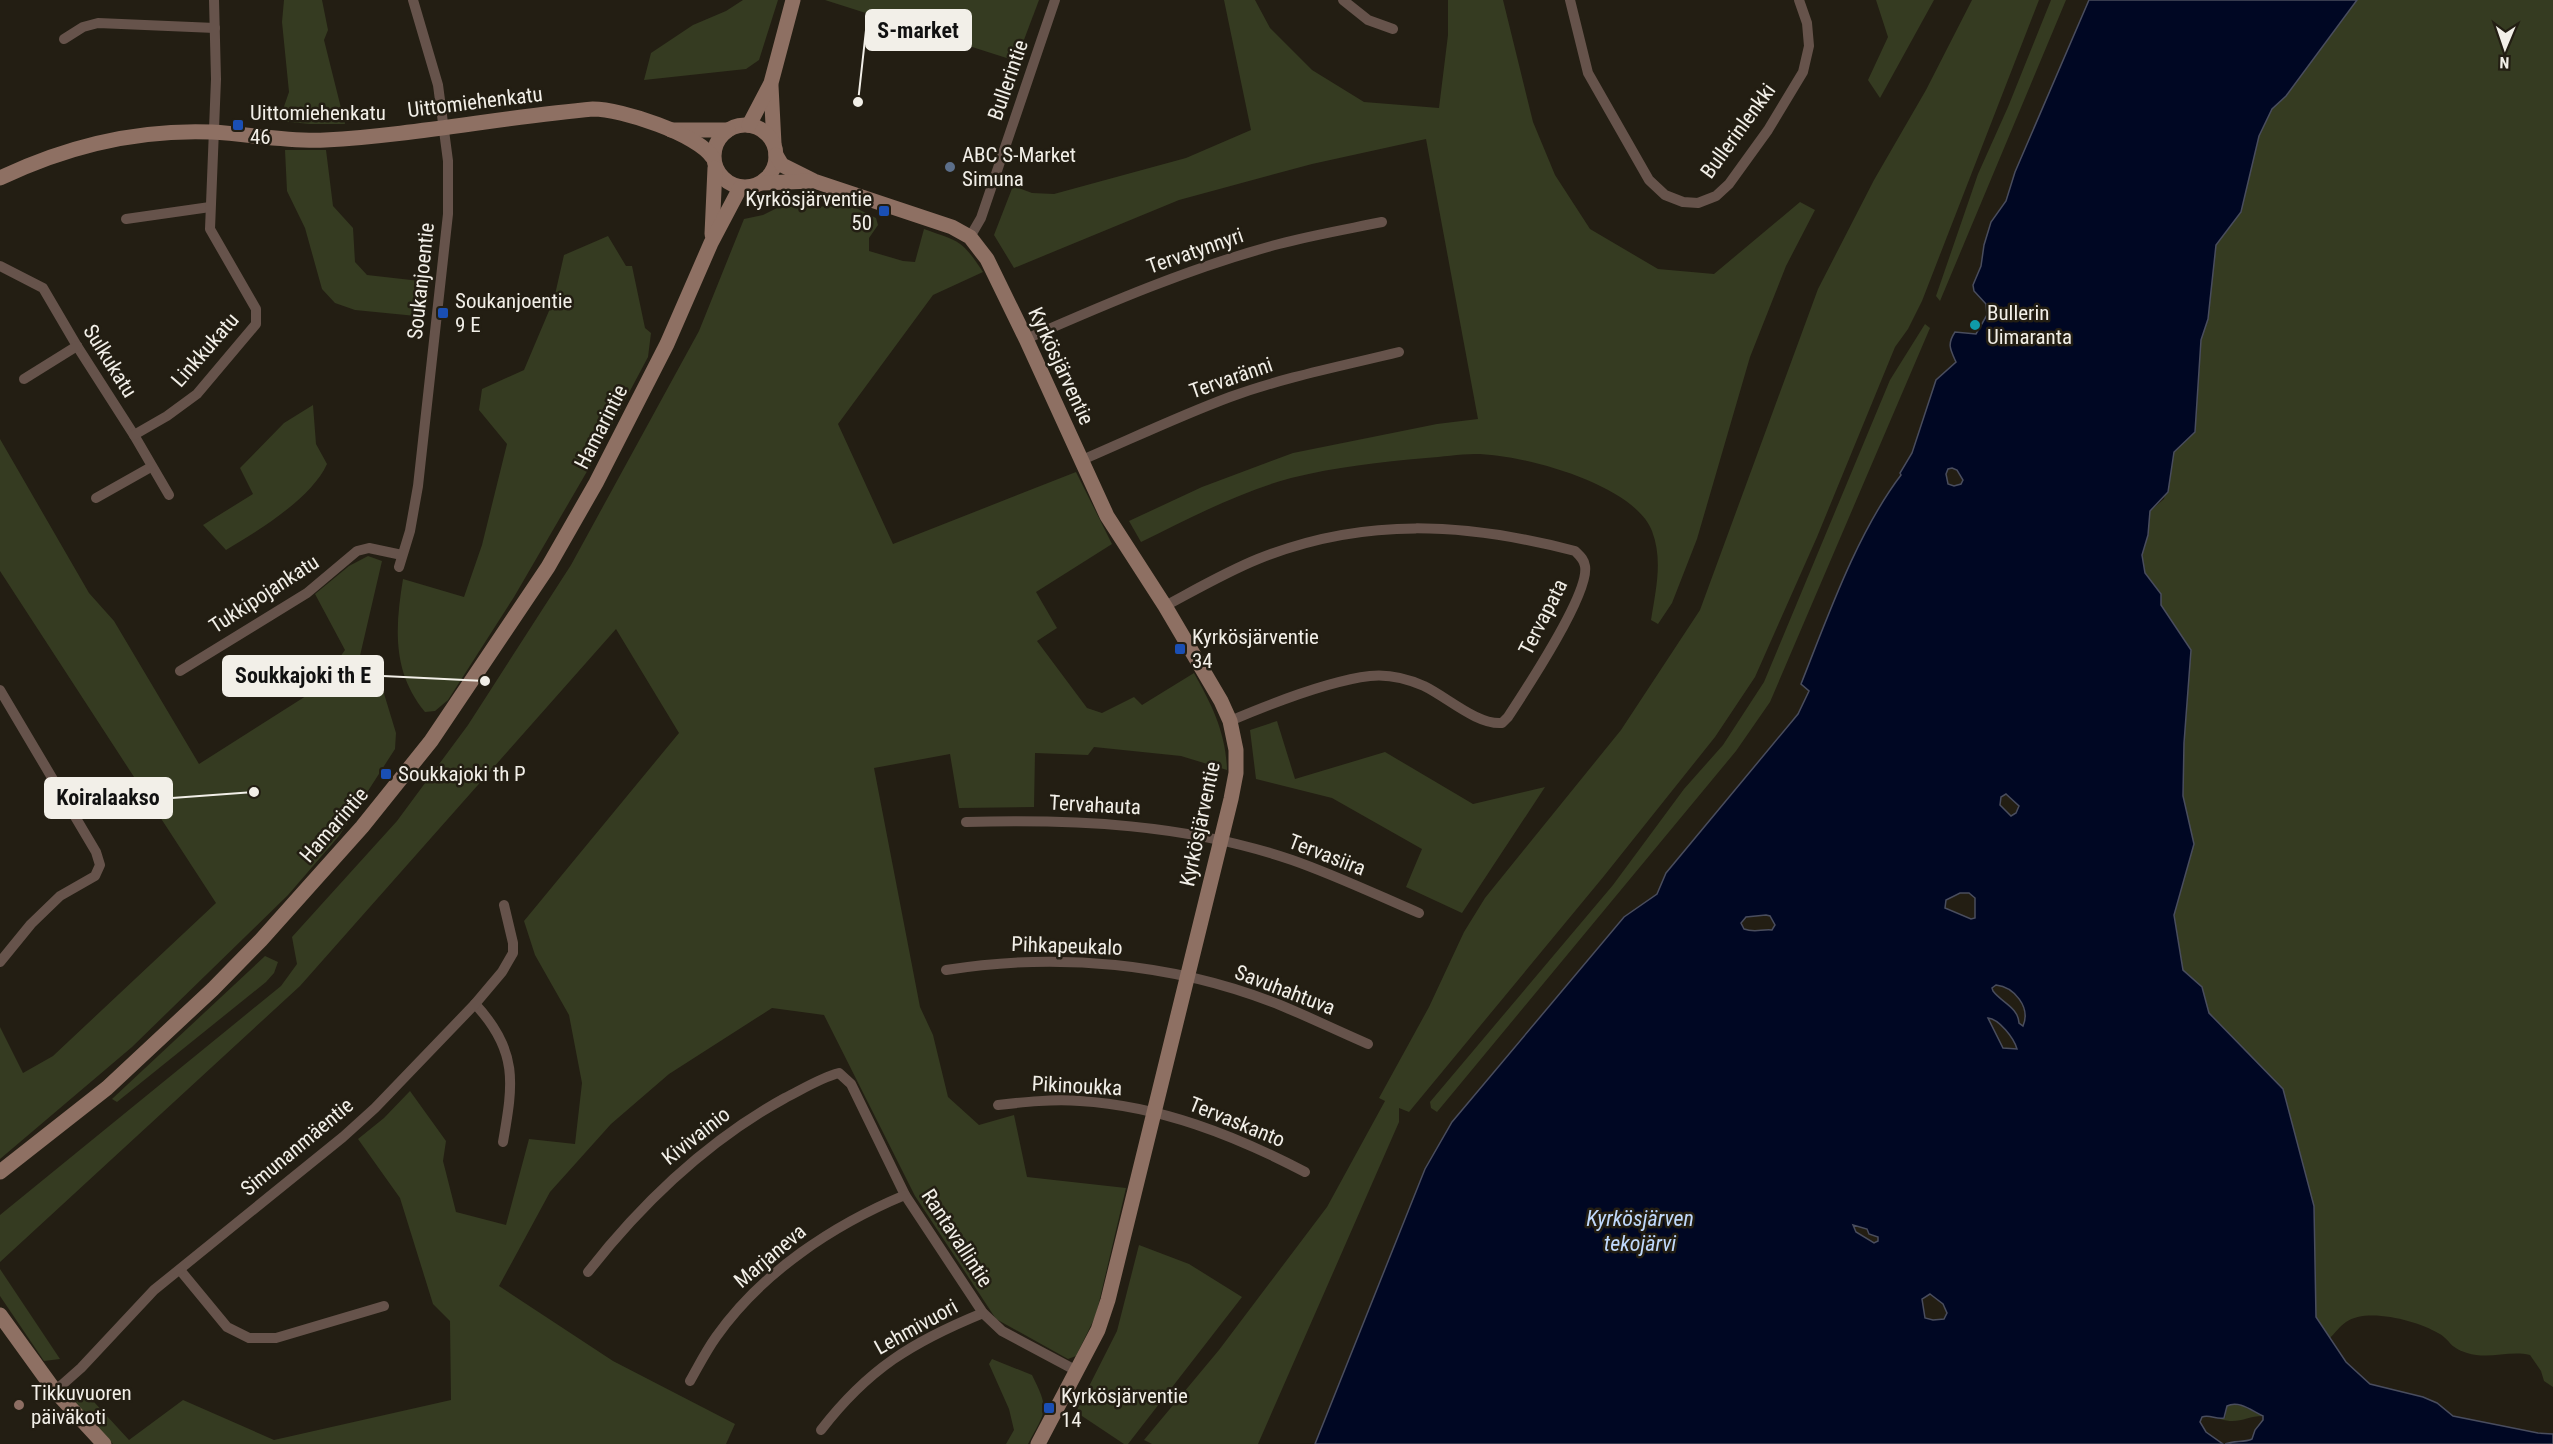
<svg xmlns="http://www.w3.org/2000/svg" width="2553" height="1444" viewBox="0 0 2553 1444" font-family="'Roboto Condensed',sans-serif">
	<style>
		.green { fill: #353b21 }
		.water { fill: #000723; stroke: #494d5e; stroke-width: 1.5; fill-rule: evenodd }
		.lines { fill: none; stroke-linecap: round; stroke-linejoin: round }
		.street { stroke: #66534b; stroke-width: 10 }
		.secondary { stroke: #8e7063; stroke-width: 15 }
		.transit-dot { fill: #1a4fb4; stroke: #231e13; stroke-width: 2 }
		.service-dot { fill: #5c6f8a; stroke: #231e13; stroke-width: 2 }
		.culture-dot { fill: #0f9aa8; stroke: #231e13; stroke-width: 2 }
		.education-dot { fill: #8d6e63; stroke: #231e13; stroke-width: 2 }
		.labels { text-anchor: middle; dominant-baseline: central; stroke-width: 5; stroke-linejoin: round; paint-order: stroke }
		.street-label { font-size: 21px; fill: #f2efe8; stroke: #231e13 }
		.poi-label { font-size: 21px; fill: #f2efe8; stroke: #231e13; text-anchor: start }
		.water-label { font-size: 22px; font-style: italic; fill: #c0d9fc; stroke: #231e13 }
		.leader { fill: none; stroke: #f2efe8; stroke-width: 2 }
		.callout-dot { fill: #f2efe8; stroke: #231e13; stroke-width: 2 }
		.callout { fill: #f2efe8; stroke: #f2efe8; stroke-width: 2 }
		.callout-label { font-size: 22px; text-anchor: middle; font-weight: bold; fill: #111 }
	</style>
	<rect width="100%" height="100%" fill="#231e13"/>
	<!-- green -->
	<g class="green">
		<path d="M 284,0 L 322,0 L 328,30 L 324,40 L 345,124 L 310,124 L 279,121 L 289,92 L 282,22 Z"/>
		<path d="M 743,0 L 778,0 L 759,60 L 746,69 L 644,80 L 651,53 L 693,25 L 726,11 Z"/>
		<path d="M 825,0 L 1039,0 L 1016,61 Z"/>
		<path d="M 1224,0 L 1255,0 L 1270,28 L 1312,70 L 1364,102 L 1439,108 L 1448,35 L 1448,0 L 1503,0 L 1533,122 L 1555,175 L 1590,229 L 1658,269 L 1714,274 L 1800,202 L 1815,210 L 1786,266 L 1750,357 L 1697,539 L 1672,603 L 1658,624 L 1651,620 C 1656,589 1663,560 1652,531 C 1634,484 1521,454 1475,454 C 1459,454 1442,457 1426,458 C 1380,462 1335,467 1291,478 C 1239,492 1190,518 1141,542 L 1129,521 L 1202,487 L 1293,453 L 1437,424 L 1478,419 L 1426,139 L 1312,164 L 1179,200 L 1014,268 L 994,235 L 1013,186 L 1032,193 L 1054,194 L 1186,158 L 1251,130 Z"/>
		<path d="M 1876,0 L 1934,0 L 1880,98 L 1868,80 L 1888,37 Z"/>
		<path d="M 1972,0 L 2039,0 L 1922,301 L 1908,329 L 1895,347 L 1817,537 L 1755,677 L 1715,737 L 1604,876 L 1409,1112 L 1399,1108 L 1399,1122 L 1258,1444 L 1152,1444 L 1144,1440 L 1219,1350 L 1327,1207 L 1385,1101 L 1379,1098 L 1429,1007 L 1464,932 L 1485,898 L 1621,730 L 1700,610 L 1818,289 L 1874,180 L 1926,90 Z"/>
		<path d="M 2051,0 L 2066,0 L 1940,301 L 1936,296 L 1978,174 L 2008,107 Z"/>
		<path d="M 2357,0 L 2553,0 L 2553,1387 L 2544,1381 L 2541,1371 L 2530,1355 C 2509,1350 2489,1360 2467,1353 C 2448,1347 2451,1340 2438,1333 C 2418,1321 2367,1307 2346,1322 C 2340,1326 2335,1333 2330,1338 L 2316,1317 L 2314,1206 L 2283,1089 L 2209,1013 L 2202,987 L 2183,970 L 2174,915 L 2194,844 L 2183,796 L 2184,743 L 2191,650 L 2161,605 L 2161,594 L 2145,573 L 2142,555 L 2148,535 L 2150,511 L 2164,499 L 2174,452 L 2195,432 L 2201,340 L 2208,318 L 2216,245 L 2241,212 L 2259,136 L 2272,109 L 2286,96 Z"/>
		<path d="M 285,150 L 326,150 L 333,206 L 353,228 L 355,262 L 367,275 L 420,281 L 416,316 L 355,310 L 335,303 L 322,289 L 305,228 L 287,191 Z"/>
		<path d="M 852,206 L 876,218 L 878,225 L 869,238 L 869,251 L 903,261 L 915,262 L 924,229 C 960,242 961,239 983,272 L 933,295 L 838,424 L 893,544 L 1076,472 L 1112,544 L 1036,592 L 1057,628 L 1037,641 L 1087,708 L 1102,713 L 1134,697 L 1142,705 L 1194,673 C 1212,705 1226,733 1227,770 L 1181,756 L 1094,747 L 1088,755 L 1035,753 L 1034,807 L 959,808 L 950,754 L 874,768 L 920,1007 L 933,1035 L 948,1097 L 979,1125 L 1014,1115 L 1027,1177 L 1126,1188 L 1096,1315 L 1076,1356 L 1068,1359 L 996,1319 L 915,1196 L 824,1015 L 772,1008 L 669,1074 L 611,1124 L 550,1192 L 499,1286 L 613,1361 L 735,1424 L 726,1444 L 113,1444 L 73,1402 L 83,1390 L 129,1440 L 183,1400 L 274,1440 L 451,1400 L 450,1321 L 433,1304 L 400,1198 L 358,1139 L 384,1118 L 410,1091 L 446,1141 L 443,1161 L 456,1212 L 506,1225 L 529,1139 L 575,1144 L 582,1083 L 569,1015 L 535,955 L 524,921 L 679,733 L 616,629 L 300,986 L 0,1262 L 0,1215 L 281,986 L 297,964 L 292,937 L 397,821 L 468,725 L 571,565 L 699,331 L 744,219 L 763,215 L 779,207 Z"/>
		<path d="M 608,236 L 626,266 L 632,266 L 645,328 L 651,333 L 648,357 L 589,468 L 514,597 L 448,700 L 435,711 L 425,712 C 392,672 395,628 403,579 L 464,597 L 482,545 L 507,444 L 479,410 L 482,389 L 524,370 L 554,299 L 564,255 Z"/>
		<path d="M 1925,324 L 1930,328 L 1770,702 L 1736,751 L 1437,1112 L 1431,1108 L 1430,1102 L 1613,885 L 1684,789 L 1723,745 L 1764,682 L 1890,380 Z"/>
		<path d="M 313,405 L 316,444 L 327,464 C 311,499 259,530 226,550 L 203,525 L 253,494 L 240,468 L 284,423 Z"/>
		<path d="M 0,439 L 89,593 L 114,621 L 199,764 L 317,689 L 345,650 L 315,594 L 349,566 L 368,556 L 382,561 L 359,660 L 370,677 L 382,687 L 396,733 L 395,749 L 339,836 L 288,895 L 132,1047 L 0,1159 L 0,1027 L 23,1073 L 53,1056 L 216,903 L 0,571 Z"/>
		<path d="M 1277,721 L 1295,779 L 1385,752 L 1473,804 L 1545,787 L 1462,913 L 1406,887 L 1422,849 L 1332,798 L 1256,779 L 1250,730 Z"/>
		<path d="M 265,956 L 278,962 L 274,973 L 266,982 L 117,1102 L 112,1099 Z"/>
		<path d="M 1139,1245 L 1189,1264 L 1242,1297 L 1128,1444 L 1124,1444 L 1076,1412 L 1117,1331 Z"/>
		<path d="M 0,1269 L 60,1359 L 44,1361 L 0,1296 Z"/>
		<path d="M 992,1359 L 1032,1375 C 1050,1411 1046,1410 1028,1444 L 1006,1444 L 1014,1430 L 1009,1409 L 989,1364 Z"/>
		<path d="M 2231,1404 L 2242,1406 L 2263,1416 C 2246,1416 2239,1425 2220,1419 L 2225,1418 L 2227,1406 Z"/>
	</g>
	<!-- water -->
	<path class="water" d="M 2089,0 L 2357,0 L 2286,96 L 2272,109 L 2259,136 L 2241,212 L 2216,245 L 2208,319 L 2201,340 L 2195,432 L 2174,452 L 2168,492 L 2150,511 L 2148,535 L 2142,555 L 2145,573 L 2161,594 L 2161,605 L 2191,650 L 2184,743 L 2183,796 L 2194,844 L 2174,915 L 2183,970 L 2202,987 L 2209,1013 L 2283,1089 L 2314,1206 L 2316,1317 L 2346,1362 L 2370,1384 L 2423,1397 L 2437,1403 L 2453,1416 L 2538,1433 L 2553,1434 L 2553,1444 L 2225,1444 C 2234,1440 2244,1443 2252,1439 L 2255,1430 L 2263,1420 L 2263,1416 C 2252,1411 2239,1400 2227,1406 L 2224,1418 C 2216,1420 2210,1414 2202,1417 L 2200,1422 L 2206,1432 L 2223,1444 L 1315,1444 L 1425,1169 L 1452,1122 L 1624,917 L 1657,894 L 1666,873 L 1798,714 L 1809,691 L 1801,684 C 1828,616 1857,533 1901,475 L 1900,473 L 1912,453 L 1936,380 L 1956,362 C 1950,349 1947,344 1955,332 L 1976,334 L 1987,315 L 1986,304 L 1974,291 L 1973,285 L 1981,266 L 1984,245 L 1991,222 L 2006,201 L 2015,172 ZM 1952,468 L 1957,470 L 1963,480 L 1961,484 L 1954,486 L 1948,484 L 1946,474 L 1948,469 ZM 2006,794 L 2019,806 L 2016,813 L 2011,816 L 2000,805 L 2001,797 ZM 1960,893 L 1969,893 L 1975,898 L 1975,918 L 1971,919 L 1945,908 L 1946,900 ZM 1766,915 L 1770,916 L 1775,925 L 1772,930 C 1761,929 1755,933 1744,929 L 1741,923 L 1746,917 ZM 1996,985 C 2014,987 2031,1007 2023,1026 L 2019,1023 C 2018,1007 2002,1003 1993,991 L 1992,988 ZM 1988,1018 C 1999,1019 2014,1038 2017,1049 L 2003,1048 ZM 1853,1225 L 1867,1229 L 1869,1234 L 1878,1237 L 1878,1241 L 1874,1243 L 1856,1232 ZM 1930,1294 L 1943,1304 L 1947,1313 L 1944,1319 L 1933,1320 L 1925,1318 L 1922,1299 Z"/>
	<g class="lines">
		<!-- street -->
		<g class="street">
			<path d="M 1343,0 L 1368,20 L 1393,29"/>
			<path d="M 1570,0 L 1588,73 L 1649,180 L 1665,195 L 1683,202 L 1698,203 L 1716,196 L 1729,184 L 1768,130 L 1803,72 L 1809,46 L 1807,23 L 1799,0"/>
			<path d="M 64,39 L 83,27 L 98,23 L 215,28"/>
			<path d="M 126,219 L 210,207"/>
			<path d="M 970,237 L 981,218 L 1055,0"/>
			<path d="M 0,266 L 43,288 L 77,346 L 134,435 L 169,495"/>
			<path d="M 1026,339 C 1108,303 1192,267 1279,244 C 1313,235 1348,229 1382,222"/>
			<path d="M 24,379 L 77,346"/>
			<path d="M 134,435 L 167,416 L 197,394 L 256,324 L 256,309 L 210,229 L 216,79 L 214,0"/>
			<path d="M 1082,460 C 1131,439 1179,416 1230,397 C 1285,377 1342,366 1399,352"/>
			<path d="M 96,498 L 151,467"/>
			<path d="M 399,567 L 410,531 L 418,486 L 448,214 L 448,161 L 438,85 L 413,0"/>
			<path d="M 1165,606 C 1195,590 1226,572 1258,559 C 1364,516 1467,523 1575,551 C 1580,556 1584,559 1585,566 C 1590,593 1525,691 1508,717 L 1502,723 C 1477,725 1447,697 1424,686 C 1408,679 1388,674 1370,676 C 1327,681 1270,704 1230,721"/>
			<path d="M 180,671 L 307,593 L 357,551 L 369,548 L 402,555"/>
			<path d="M 0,690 L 96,852 L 100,865 L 95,876 L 60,896 L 31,924 L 0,962"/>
			<path d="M 966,822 C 1077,819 1186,824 1292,860 C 1335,875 1377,895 1419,913"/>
			<path d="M 946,970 C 1057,952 1175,963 1280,1005 C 1309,1017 1338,1031 1368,1044"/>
			<path d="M 475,1004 C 519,1051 513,1084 503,1142"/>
			<path d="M 998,1105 C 1025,1102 1052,1099 1080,1101 C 1160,1106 1234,1135 1305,1172"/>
			<path d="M 180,1270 L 227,1327 L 249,1338 L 276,1338 L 384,1306"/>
			<path d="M 588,1272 C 643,1202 707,1141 785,1098 C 803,1089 820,1078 839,1073 L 851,1084 L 905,1195 L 983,1313 L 1002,1331 L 1077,1371"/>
			<path d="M 690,1381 C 698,1367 706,1351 716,1337 C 762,1272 833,1225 905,1195"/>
			<path d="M 55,1391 L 81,1368 L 154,1290 L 343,1137 L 375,1108 L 475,1004 L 502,972 L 513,953 L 513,943 L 504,905"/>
			<path d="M 821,1430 C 868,1369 912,1342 983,1313"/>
		</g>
		<!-- secondary -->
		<g class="secondary">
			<path d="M 771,86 L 774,144"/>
			<circle cx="745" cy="156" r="31"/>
			<path d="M 749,125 L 771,83 L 793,0"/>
			<path d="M 671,130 L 728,130"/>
			<path d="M 776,155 L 782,165 L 814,181 L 952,227 L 970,237 L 987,259 L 1026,339 L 1107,516 L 1165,606 L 1221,701 L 1230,721 L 1236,750 L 1236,773 L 1231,799 L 1108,1300 L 1098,1330 L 1038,1444"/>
			<path d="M 0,178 C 67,146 137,129 212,132 C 250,134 287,142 325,140 C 415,135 503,117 593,109 C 621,109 698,134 713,158"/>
			<path d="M 762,183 L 812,181"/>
			<path d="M 712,234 L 715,168"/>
			<path d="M 0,1172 L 107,1088 L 213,989 L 261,940 L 362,827 L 431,741 L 548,567 L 596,483 L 667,344 L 711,243 L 740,188"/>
			<path d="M 0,1315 L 55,1391 L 104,1444"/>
		</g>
	</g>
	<!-- markers -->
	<g class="transit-dot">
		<rect x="232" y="119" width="12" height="12" rx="3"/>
		<rect x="878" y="205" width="12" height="12" rx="3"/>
		<rect x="437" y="307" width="12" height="12" rx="3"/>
		<rect x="1174" y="643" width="12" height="12" rx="3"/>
		<rect x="380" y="768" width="12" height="12" rx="3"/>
		<rect x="1043" y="1402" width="12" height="12" rx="3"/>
	</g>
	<circle class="service-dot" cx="950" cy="167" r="6"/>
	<circle class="culture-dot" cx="1975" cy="325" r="6"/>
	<circle class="education-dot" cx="19" cy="1405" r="6"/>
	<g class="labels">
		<!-- street labels -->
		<g class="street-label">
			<text transform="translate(1008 80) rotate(-71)">Bullerintie</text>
			<text transform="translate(475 102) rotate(-7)">Uittomiehenkatu</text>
			<text transform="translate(1738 131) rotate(-54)">Bullerinlenkki</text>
			<text transform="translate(1195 251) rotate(-19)">Tervatynnyri</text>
			<text transform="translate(421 281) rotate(-84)">Soukanjoentie</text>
			<text transform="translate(205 350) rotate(-49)">Linkkukatu</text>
			<text transform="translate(110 361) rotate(58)">Sulkukatu</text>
			<text transform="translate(1061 366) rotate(65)">Kyrkösjärventie</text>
			<text transform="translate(1231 378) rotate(-19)">Tervaränni</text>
			<text transform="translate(601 427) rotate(-63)">Hamarintie</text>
			<text transform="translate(264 594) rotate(-33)">Tukkipojankatu</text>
			<text transform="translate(1543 617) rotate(-63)">Tervapata</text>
			<text transform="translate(1095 805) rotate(3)">Tervahauta</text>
			<text transform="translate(1200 824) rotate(-78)">Kyrkösjärventie</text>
			<text transform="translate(334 825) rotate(-49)">Hamarintie</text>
			<text transform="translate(1327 855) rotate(21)">Tervasiira</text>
			<text transform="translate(1067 946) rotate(2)">Pihkapeukalo</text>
			<text transform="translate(1285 990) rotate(21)">Savuhahtuva</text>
			<text transform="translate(1077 1086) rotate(3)">Pikinoukka</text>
			<text transform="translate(1237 1122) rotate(22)">Tervaskanto</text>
			<text transform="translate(696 1136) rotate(-38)">Kivivainio</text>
			<text transform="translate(297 1147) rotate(-40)">Simunanmäentie</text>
			<text transform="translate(957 1238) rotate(57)">Rantavallintie</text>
			<text transform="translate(770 1256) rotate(-40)">Marjaneva</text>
			<text transform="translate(916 1327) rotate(-29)">Lehmivuori</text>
		</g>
		<!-- poi labels -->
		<g class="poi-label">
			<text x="250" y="113">Uittomiehenkatu<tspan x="250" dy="24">46</tspan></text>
			<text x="962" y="155">ABC S-Market<tspan x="962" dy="24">Simuna</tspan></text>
			<text x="872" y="199" text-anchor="end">Kyrkösjärventie<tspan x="872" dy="24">50</tspan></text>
			<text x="455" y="301">Soukanjoentie<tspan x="455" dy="24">9 E</tspan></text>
			<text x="1987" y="313">Bullerin<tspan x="1987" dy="24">Uimaranta</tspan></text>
			<text x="1192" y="637">Kyrkösjärventie<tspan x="1192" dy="24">34</tspan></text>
			<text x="398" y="774">Soukkajoki th P</text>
			<text x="31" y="1393">Tikkuvuoren<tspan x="31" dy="24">päiväkoti</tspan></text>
			<text x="1061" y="1396">Kyrkösjärventie<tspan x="1061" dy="24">14</tspan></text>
		</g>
		<!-- water labels -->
		<g class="water-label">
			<text x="1640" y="1218">Kyrkösjärven<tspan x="1640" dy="25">tekojärvi</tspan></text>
		</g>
	</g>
	<!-- callouts -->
	<path class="leader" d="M858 102L866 30M485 681L383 676M254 792L172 798"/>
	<g class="callout-dot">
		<circle cx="858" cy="102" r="6"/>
		<circle cx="485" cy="681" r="6"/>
		<circle cx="254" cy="792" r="6"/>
	</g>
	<g class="callout">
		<rect x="866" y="10" width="105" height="40" rx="6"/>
		<rect x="223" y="656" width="160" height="40" rx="6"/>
		<rect x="45" y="778" width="127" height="40" rx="6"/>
	</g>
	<g class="callout-label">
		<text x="918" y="38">S-market</text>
		<text x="303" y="683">Soukkajoki th E</text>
		<text x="108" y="805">Koiralaakso</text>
	</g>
	<!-- north arrow -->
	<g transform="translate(2505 48) rotate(182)" stroke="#231e13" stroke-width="4.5" paint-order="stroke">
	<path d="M0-4.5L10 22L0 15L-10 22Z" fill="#f2efe8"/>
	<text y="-9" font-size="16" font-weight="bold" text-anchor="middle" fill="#f2efe8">N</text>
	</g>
</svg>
